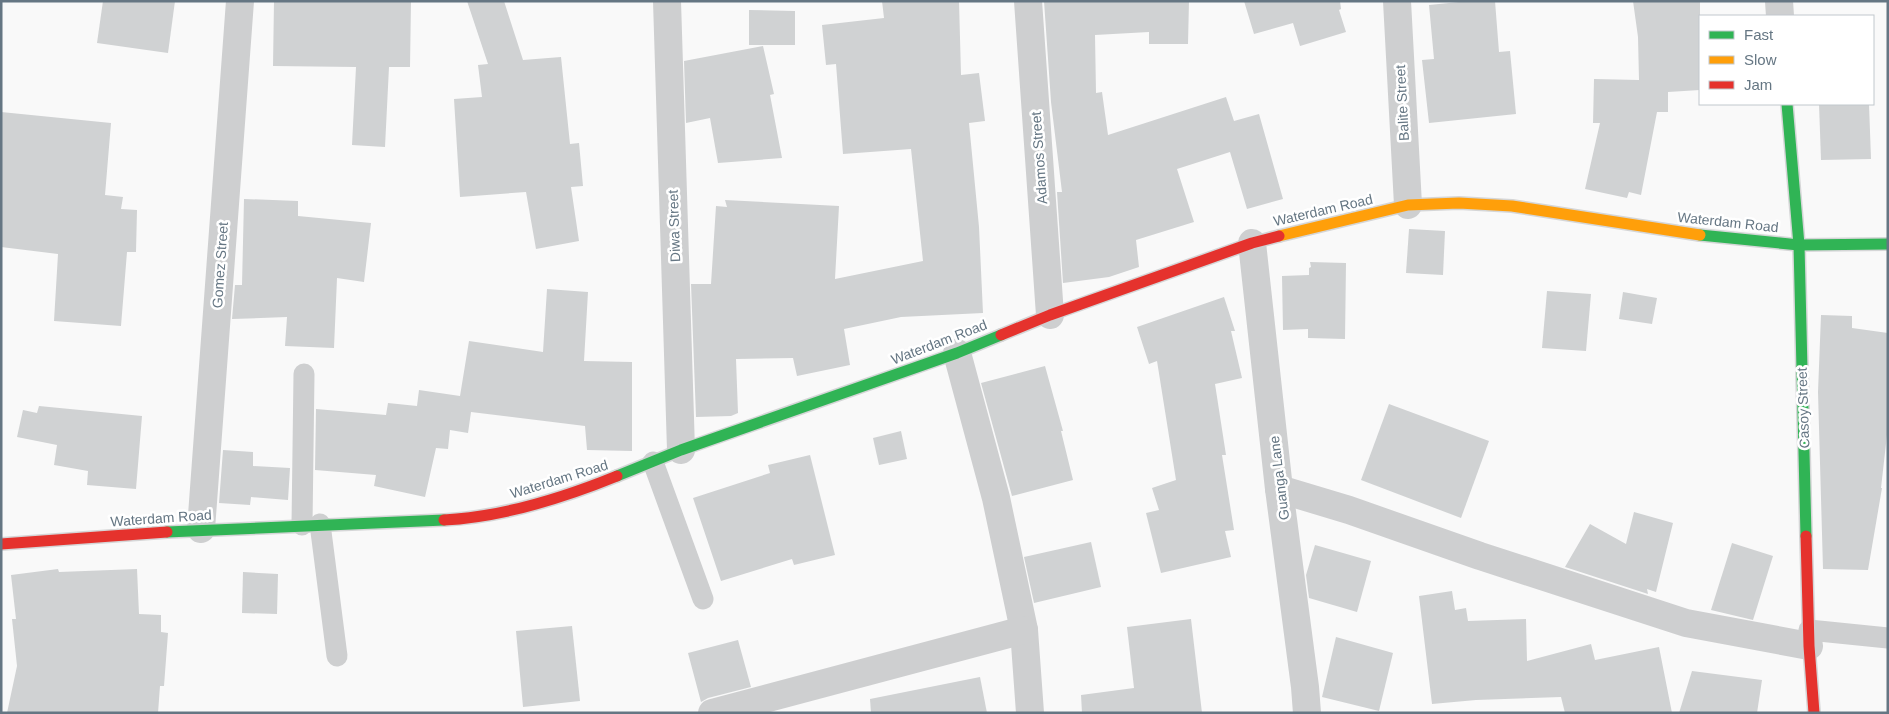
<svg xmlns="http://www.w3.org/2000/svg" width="1889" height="714" viewBox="0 0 1889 714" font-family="Helvetica,sans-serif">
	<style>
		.building { fill: #d0d2d3 }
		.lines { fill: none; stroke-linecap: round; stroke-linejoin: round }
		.fast-casing { stroke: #d5d6d7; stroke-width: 14 }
		.slow-casing { stroke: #d5d6d7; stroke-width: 14 }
		.jam-casing { stroke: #d5d6d7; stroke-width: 14 }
		.lane { stroke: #cecfd0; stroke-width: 21 }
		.street { stroke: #cecfd0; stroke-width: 28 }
		.fast { stroke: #30b455; stroke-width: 11 }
		.slow { stroke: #ff9f0a; stroke-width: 11 }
		.jam { stroke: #e5322d; stroke-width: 11 }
		.labels { text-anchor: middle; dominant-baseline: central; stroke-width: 5; stroke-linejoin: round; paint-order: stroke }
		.street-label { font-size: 14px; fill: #657683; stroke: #fff }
	</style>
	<rect width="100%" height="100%" fill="#f9f9f9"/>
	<!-- building -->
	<g class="building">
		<path d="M 103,1 L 175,1 L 168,53 L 97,43 Z"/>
		<path d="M 274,1 L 411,1 L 410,67 L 389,67 L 385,147 L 352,145 L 356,67 L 273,66 Z"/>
		<path d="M 467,1 L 504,1 L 523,60 L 561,57 L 570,144 L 579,143 L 583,186 L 571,187 L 579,241 L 536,249 L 526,192 L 460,197 L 454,99 L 482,97 L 478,65 L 488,64 Z"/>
		<path d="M 882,1 L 959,1 L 961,75 L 979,73 L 985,121 L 969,123 L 979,227 L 983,313 L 901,317 L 844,329 L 850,365 L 797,376 L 793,358 L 736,359 L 738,413 L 731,416 L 696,417 L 691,284 L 711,284 L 716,206 L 727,207 L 725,200 L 839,206 L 835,279 L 923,261 L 911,149 L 843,154 L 836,64 L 826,65 L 822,25 L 884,18 Z"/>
		<path d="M 1044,1 L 1189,1 L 1188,44 L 1149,44 L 1149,32 L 1095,35 L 1096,93 L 1102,92 L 1108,135 L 1226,97 L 1234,121 L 1259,114 L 1283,199 L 1247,209 L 1230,152 L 1177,169 L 1194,222 L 1136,240 L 1139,267 L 1109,277 L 1063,283 L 1057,192 L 1062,192 L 1051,102 Z"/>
		<path d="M 1244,1 L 1340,1 L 1341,9 L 1339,10 L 1346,32 L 1300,46 L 1293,23 L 1254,34 Z"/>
		<path d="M 1469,1 L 1495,1 L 1499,52 L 1510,51 L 1516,114 L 1429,123 L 1422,60 L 1434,59 L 1429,5 Z"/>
		<path d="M 1633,1 L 1700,1 L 1700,90 L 1668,92 L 1668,112 L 1657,112 L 1641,195 L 1629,192 L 1627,198 L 1585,189 L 1600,123 L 1593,123 L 1594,79 L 1639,80 L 1638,37 Z"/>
		<path d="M 749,10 L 795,11 L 795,45 L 749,45 Z"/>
		<path d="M 763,46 L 774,94 L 770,95 L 782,158 L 718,163 L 710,118 L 686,123 L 684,61 Z"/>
		<path d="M 1819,104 L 1869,104 L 1871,159 L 1821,160 Z"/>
		<path d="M 1,112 L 111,123 L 105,195 L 123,197 L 121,209 L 137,210 L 136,252 L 127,252 L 121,326 L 54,321 L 58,254 L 1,247 Z"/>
		<path d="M 244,199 L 298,201 L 298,216 L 371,223 L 364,282 L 337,278 L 334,348 L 285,346 L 287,317 L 232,319 L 235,285 L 242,285 Z"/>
		<path d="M 1409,229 L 1445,231 L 1443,275 L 1406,273 Z"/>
		<path d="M 1310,262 L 1346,263 L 1345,339 L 1308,338 L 1308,329 L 1283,330 L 1282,276 L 1309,275 L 1309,268 L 1311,267 Z"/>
		<path d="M 547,289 L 588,292 L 584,361 L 632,362 L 632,451 L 587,450 L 585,426 L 471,412 L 468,433 L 450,430 L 448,449 L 436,448 L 425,497 L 374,486 L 376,475 L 315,470 L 316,409 L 386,415 L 388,403 L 417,406 L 419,390 L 460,396 L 469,341 L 543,352 Z"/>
		<path d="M 1547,291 L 1591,294 L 1586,351 L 1542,348 Z"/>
		<path d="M 1623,292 L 1657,298 L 1652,324 L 1619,319 Z"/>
		<path d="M 1224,297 L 1235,331 L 1231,331 L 1242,378 L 1215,384 L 1226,455 L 1222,455 L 1234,530 L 1225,531 L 1231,557 L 1161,573 L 1146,513 L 1159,510 L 1152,488 L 1176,480 L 1157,361 L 1149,364 L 1137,327 Z"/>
		<path d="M 1821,315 L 1852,316 L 1852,328 L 1888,333 L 1888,426 L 1881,488 L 1882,488 L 1868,570 L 1823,569 L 1818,392 Z"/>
		<path d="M 1045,366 L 1063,431 L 1061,431 L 1073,480 L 1012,496 L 981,383 Z"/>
		<path d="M 1389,404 L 1489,441 L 1461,518 L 1361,480 Z"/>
		<path d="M 39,406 L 142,416 L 136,489 L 87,485 L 88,471 L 54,465 L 57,445 L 17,437 L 23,410 L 37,413 Z"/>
		<path d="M 901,431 L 907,459 L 879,465 L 873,438 Z"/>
		<path d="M 223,450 L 253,452 L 253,466 L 290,468 L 288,500 L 251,497 L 250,505 L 219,503 Z"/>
		<path d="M 810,455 L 835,555 L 794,565 L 792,559 L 721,581 L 693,498 L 770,473 L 768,465 Z"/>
		<path d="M 1634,512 L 1673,523 L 1656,592 L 1647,589 L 1648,594 L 1565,567 L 1590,524 L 1626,544 Z"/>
		<path d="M 1091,542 L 1101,587 L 1034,603 L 1024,557 Z"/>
		<path d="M 1732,543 L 1773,556 L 1753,620 L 1711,610 Z"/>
		<path d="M 1315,545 L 1371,561 L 1357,612 L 1309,598 L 1306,575 Z"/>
		<path d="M 58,569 L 59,572 L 137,569 L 139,614 L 161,615 L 161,632 L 168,633 L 164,686 L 160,686 L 158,713 L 7,713 L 17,666 L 12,619 L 16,619 L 11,575 Z"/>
		<path d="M 243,572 L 278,574 L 277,614 L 242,613 Z"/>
		<path d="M 1452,591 L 1455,610 L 1466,608 L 1468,621 L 1526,619 L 1527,661 L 1591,644 L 1595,660 L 1659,647 L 1672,713 L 1565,713 L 1561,697 L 1476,700 L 1432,704 L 1419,596 Z"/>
		<path d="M 1191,619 L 1202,713 L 1082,713 L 1081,695 L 1134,688 L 1127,627 Z"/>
		<path d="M 572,626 L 580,701 L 523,707 L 516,631 Z"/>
		<path d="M 1336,637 L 1393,653 L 1379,711 L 1322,697 Z"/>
		<path d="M 738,640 L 751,687 L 708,698 L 701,702 L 688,653 Z"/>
		<path d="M 1692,671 L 1762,680 L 1757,713 L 1679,713 Z"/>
		<path d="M 980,677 L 987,713 L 871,713 L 870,699 Z"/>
	</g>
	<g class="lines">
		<!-- fast casing -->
		<g class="fast-casing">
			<g id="fast">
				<path d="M 1787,104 L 1799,245 L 1806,536"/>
				<path d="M 1700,235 L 1799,245 L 1888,244"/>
				<path d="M 617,476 L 681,450 L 957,353 L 1001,335"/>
				<path d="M 167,532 L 444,520"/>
			</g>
		</g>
		<!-- slow casing -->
		<g class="slow-casing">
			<path id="slow" d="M 1279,236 L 1408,205 L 1459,203 L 1512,206 L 1700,235"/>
		</g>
		<!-- jam casing -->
		<g class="jam-casing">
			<g id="jam">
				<path d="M 1001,335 L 1050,315 L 1252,243 L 1279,236"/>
				<path d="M 444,520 C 502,517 563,498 617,476"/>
				<path d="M 1806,536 L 1809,646 L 1814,713"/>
				<path d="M 1,544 L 167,532"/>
			</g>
		</g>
		<!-- lane -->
		<g class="lane">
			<path d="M 653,462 L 703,599"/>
			<path d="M 320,524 L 337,656"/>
			<path d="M 302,525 L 304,374"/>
			<path d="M 1809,630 L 1888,638"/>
		</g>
		<!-- street -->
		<g class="street">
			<path d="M 667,1 L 681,450"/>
			<path d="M 1028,1 L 1050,315"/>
			<path d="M 1397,1 L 1408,205"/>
			<path d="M 1779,1 L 1780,16"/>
			<path d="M 1252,243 L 1279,489 L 1305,687 L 1307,713"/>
			<path d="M 957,353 L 996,498 L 1024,630 L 1030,713"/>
			<path d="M 1279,489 L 1349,510 L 1480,556 L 1686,623 L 1809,646"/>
			<path d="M 201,529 L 240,1"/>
			<path d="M 712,713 L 1024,630"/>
		</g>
		<!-- fast -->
		<use href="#fast" class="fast"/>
		<!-- slow -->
		<use href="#slow" class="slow"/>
		<!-- jam -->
		<use href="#jam" class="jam"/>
	</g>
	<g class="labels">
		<!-- street labels -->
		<g class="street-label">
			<text transform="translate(1402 103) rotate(-93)">Balite Street</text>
			<text transform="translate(1039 158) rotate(-94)">Adamos Street</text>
			<text transform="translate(1323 210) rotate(-13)">Waterdam Road</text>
			<text transform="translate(1728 222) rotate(6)">Waterdam Road</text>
			<text transform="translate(674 226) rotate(-92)">Diwa Street</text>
			<text transform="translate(220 265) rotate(-86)">Gomez Street</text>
			<text transform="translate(939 342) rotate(-21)">Waterdam Road</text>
			<text transform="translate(1803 408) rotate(-92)">Casoy Street</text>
			<text transform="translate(1279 478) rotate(-97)">Guanga Lane</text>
			<text transform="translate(559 479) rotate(-17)">Waterdam Road</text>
			<text transform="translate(161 518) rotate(-4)">Waterdam Road</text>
		</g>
	</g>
	<!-- border -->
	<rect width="1889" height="714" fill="none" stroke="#657683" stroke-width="5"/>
	<!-- legend -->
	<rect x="1699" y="15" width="175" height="90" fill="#ffffff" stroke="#c1c8cd"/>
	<rect x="1709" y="31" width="25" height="8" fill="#30b455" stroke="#c1c8cd"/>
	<text x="1744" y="40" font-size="15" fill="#657683">Fast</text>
	<rect x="1709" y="56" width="25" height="8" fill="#ff9f0a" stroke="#c1c8cd"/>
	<text x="1744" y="65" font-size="15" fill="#657683">Slow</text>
	<rect x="1709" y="81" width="25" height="8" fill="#e5322d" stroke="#c1c8cd"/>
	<text x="1744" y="90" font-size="15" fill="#657683">Jam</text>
</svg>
